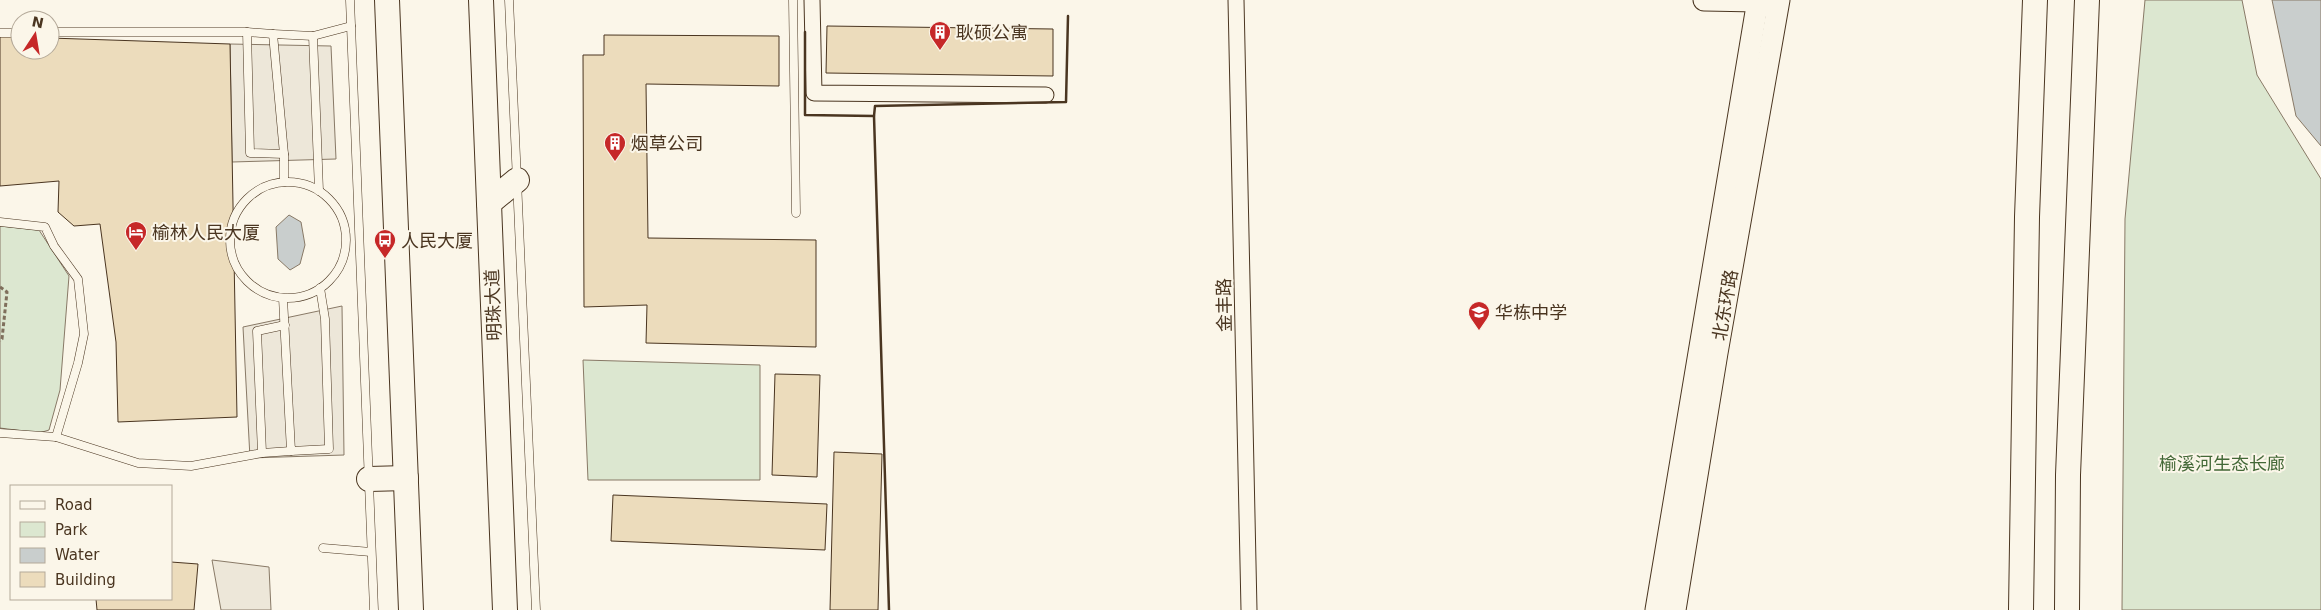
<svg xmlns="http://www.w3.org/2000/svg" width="2321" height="610" viewBox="0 0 2321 610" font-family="'DejaVu Sans','Noto Sans SC',sans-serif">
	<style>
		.green { fill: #dce7d0; stroke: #887966 }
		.parking { fill: #ede7d9; stroke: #887966 }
		.water { fill: #c9cecd; stroke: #887966 }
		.building { fill: #ecdcbc; stroke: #4a3520 }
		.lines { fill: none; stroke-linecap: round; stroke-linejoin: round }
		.lane-casing { stroke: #4a3520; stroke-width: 9 }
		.street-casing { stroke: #4a3520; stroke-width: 17 }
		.secondary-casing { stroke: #4a3520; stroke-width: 23 }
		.primary-casing { stroke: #4a3520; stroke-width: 26 }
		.path { stroke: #7f6f5c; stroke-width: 3; stroke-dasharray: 4 2.5; stroke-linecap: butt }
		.lane { stroke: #fbf6e9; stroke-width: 8 }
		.street { stroke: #fbf6e9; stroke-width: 15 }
		.secondary { stroke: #fbf6e9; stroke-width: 21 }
		.primary { stroke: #fbf6e9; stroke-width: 24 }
		.wall { stroke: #4a3520; stroke-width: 2.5 }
		.labels { text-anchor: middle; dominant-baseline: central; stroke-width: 4; stroke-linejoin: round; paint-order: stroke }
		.poi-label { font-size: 18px; fill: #4a3520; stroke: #fbf6e9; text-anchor: start }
		.street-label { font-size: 18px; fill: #4a3520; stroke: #fbf6e9 }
		.park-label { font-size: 18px; fill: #436837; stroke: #fbf6e9 }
	</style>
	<rect width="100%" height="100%" fill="#fbf6e9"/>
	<!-- green -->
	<g class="green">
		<path d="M 2145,0 L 2242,0 L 2257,75 L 2321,179 L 2321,610 L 2122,610 L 2125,219 Z"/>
		<path d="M 0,226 L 39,230 L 69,276 L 60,390 L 49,430 L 39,433 L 0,428 Z"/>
		<path d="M 583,360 L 760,365 L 760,480 L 588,480 Z"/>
	</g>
	<!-- parking -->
	<g class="parking">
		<path d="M 230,44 L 331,46 L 336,159 L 232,162 Z"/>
		<path d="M 342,306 L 344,455 L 250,458 L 243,327 Z"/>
		<path d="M 212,560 L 269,567 L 271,610 L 221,610 Z"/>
	</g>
	<!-- water -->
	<g class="water">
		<path d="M 2272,0 L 2321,0 L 2321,146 L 2296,116 Z"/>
		<path d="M 289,215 L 301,222 L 305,245 L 300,264 L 290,270 L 278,259 L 276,227 Z"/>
	</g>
	<!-- building -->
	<g class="building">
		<path d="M 827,26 L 1053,29 L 1053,76 L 826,73 Z"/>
		<path d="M 604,35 L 779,36 L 779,86 L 646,84 L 648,238 L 816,240 L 816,347 L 646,343 L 647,305 L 584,307 L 583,55 L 604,55 Z"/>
		<path d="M 0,36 L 20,37 L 20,50 L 50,50 L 50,38 L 230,44 L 237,417 L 118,422 L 116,342 L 100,224 L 74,226 L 58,212 L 59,181 L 0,186 Z"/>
		<path d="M 775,374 L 820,375 L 817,477 L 772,475 Z"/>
		<path d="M 834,452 L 882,454 L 878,610 L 830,610 Z"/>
		<path d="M 613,495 L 827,504 L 825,550 L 611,541 Z"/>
		<path d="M 171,562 L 198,564 L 194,610 L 97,610 L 96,599 L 171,599 Z"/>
	</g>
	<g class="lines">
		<!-- lane casing -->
		<g class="lane-casing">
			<g id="lane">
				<path d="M 350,0 L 374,610"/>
				<path d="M 509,0 L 536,610"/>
				<path d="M 793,0 L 796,213"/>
				<path d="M 50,32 L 247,32"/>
				<path d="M 0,33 L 20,33"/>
				<path d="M 273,34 L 247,32 L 250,153 L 284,154"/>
				<path d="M 313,36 L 319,191"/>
				<path d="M 284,182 L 284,154 L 273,34 L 313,36 L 351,26"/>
				<circle cx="288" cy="240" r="58"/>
				<path d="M 0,222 L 45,227 L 54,246 L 78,279 L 84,334 L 78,363 L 56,437 L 138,463 L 191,466 L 262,453"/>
				<path d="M 283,298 L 291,451 L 329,449 L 325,319 L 320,288"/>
				<path d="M 285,325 L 257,331 L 262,453 L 291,451"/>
				<path d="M 0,433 L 56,437"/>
				<path d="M 323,548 L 371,552"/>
			</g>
		</g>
		<!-- street casing -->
		<g class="street-casing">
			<g id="street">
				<path d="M 812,0 L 814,93 L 1046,95"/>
				<path d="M 1236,0 L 1249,610"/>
			</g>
		</g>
		<!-- secondary casing -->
		<g class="secondary-casing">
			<g id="secondary">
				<path d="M 1704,0 L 1758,1 L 1771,3"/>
				<path d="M 1656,610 L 1758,0"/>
				<path d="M 1675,610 L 1717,353 L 1779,0"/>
			</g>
		</g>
		<!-- primary casing -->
		<g class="primary-casing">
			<g id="primary">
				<path d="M 387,0 L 411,610"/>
				<path d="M 481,0 L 505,610"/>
				<path d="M 489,203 L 517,180"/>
				<path d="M 369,479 L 406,478"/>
				<path d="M 2021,610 L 2027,217 L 2035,0"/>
				<path d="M 2067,610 L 2068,475 L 2087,0"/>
			</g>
		</g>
		<!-- path -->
		<path class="path" d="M 0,287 L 7,292 L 2,339 L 0,341"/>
		<!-- lane -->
		<use href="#lane" class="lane"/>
		<!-- street -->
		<use href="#street" class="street"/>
		<!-- secondary -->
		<use href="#secondary" class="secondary"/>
		<!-- primary -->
		<use href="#primary" class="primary"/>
		<!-- wall -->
		<g class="wall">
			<path d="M 805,32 L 805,115 L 874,116 L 875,106 L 1066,102 L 1068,16"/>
			<path d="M 874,116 L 889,610"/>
		</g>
	</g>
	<!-- icons -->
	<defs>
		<g id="building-pin" transform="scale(1.125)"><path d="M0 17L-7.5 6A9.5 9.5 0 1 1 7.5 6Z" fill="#c62828" stroke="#fbf6e9"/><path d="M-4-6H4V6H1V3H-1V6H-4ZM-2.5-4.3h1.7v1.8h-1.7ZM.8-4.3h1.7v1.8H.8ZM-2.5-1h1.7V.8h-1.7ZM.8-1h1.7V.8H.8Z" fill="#fff"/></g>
		<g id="hotel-pin" transform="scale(1.125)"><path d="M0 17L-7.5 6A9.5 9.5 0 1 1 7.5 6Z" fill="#c62828" stroke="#fbf6e9"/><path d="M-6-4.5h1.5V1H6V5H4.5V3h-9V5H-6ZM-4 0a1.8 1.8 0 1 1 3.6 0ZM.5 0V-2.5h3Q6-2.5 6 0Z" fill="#fff"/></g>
		<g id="bus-pin" transform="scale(1.125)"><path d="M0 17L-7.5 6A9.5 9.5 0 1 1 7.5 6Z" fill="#c62828" stroke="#fbf6e9"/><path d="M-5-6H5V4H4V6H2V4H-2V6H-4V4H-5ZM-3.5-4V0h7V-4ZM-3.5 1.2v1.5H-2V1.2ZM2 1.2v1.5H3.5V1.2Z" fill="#fff"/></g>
		<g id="school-pin" transform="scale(1.125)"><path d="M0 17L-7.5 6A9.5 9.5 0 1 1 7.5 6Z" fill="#c62828" stroke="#fbf6e9"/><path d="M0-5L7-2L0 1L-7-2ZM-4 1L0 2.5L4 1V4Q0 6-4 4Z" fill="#fff"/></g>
	</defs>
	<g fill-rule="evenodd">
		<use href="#building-pin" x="940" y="32"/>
		<use href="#building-pin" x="615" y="143"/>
		<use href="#hotel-pin" x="136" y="232"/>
		<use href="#bus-pin" x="385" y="240"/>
		<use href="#school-pin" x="1479" y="312"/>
	</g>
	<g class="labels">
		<!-- poi labels -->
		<g class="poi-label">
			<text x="956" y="32">耿硕公寓</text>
			<text x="631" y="143">烟草公司</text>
			<text x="152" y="232">榆林人民大厦</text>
			<text x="401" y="240">人民大厦</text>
			<text x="1495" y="312">华栋中学</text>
		</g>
		<!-- street labels -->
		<g class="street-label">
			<text transform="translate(493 305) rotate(-92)">明珠大道</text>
			<text transform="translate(1224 305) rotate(-91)">金丰路</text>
			<text transform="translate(1725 305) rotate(-80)">北东环路</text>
		</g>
		<!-- park labels -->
		<g class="park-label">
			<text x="2222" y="463">榆溪河生态长廊</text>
		</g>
	</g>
	<!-- legend -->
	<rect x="10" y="485" width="162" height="115" fill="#fbf6e9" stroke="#b4a999"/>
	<rect x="20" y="501" width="25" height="8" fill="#fbf6e9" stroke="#b4a999"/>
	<text x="55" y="510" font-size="15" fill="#4a3520">Road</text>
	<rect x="20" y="522" width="25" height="15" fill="#dce7d0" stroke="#b4a999"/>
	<text x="55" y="535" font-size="15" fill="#4a3520">Park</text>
	<rect x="20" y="548" width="25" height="15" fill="#c9cecd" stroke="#b4a999"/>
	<text x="55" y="560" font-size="15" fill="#4a3520">Water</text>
	<rect x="20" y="572" width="25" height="15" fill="#ecdcbc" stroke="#b4a999"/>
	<text x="55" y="585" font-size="15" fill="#4a3520">Building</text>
	<!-- north arrow -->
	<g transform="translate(35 35) rotate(12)"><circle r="24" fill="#fbf6e9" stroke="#b4a999"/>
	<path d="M0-4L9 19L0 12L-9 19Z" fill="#c62828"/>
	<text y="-8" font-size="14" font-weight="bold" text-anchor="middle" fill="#4a3520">N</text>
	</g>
</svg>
